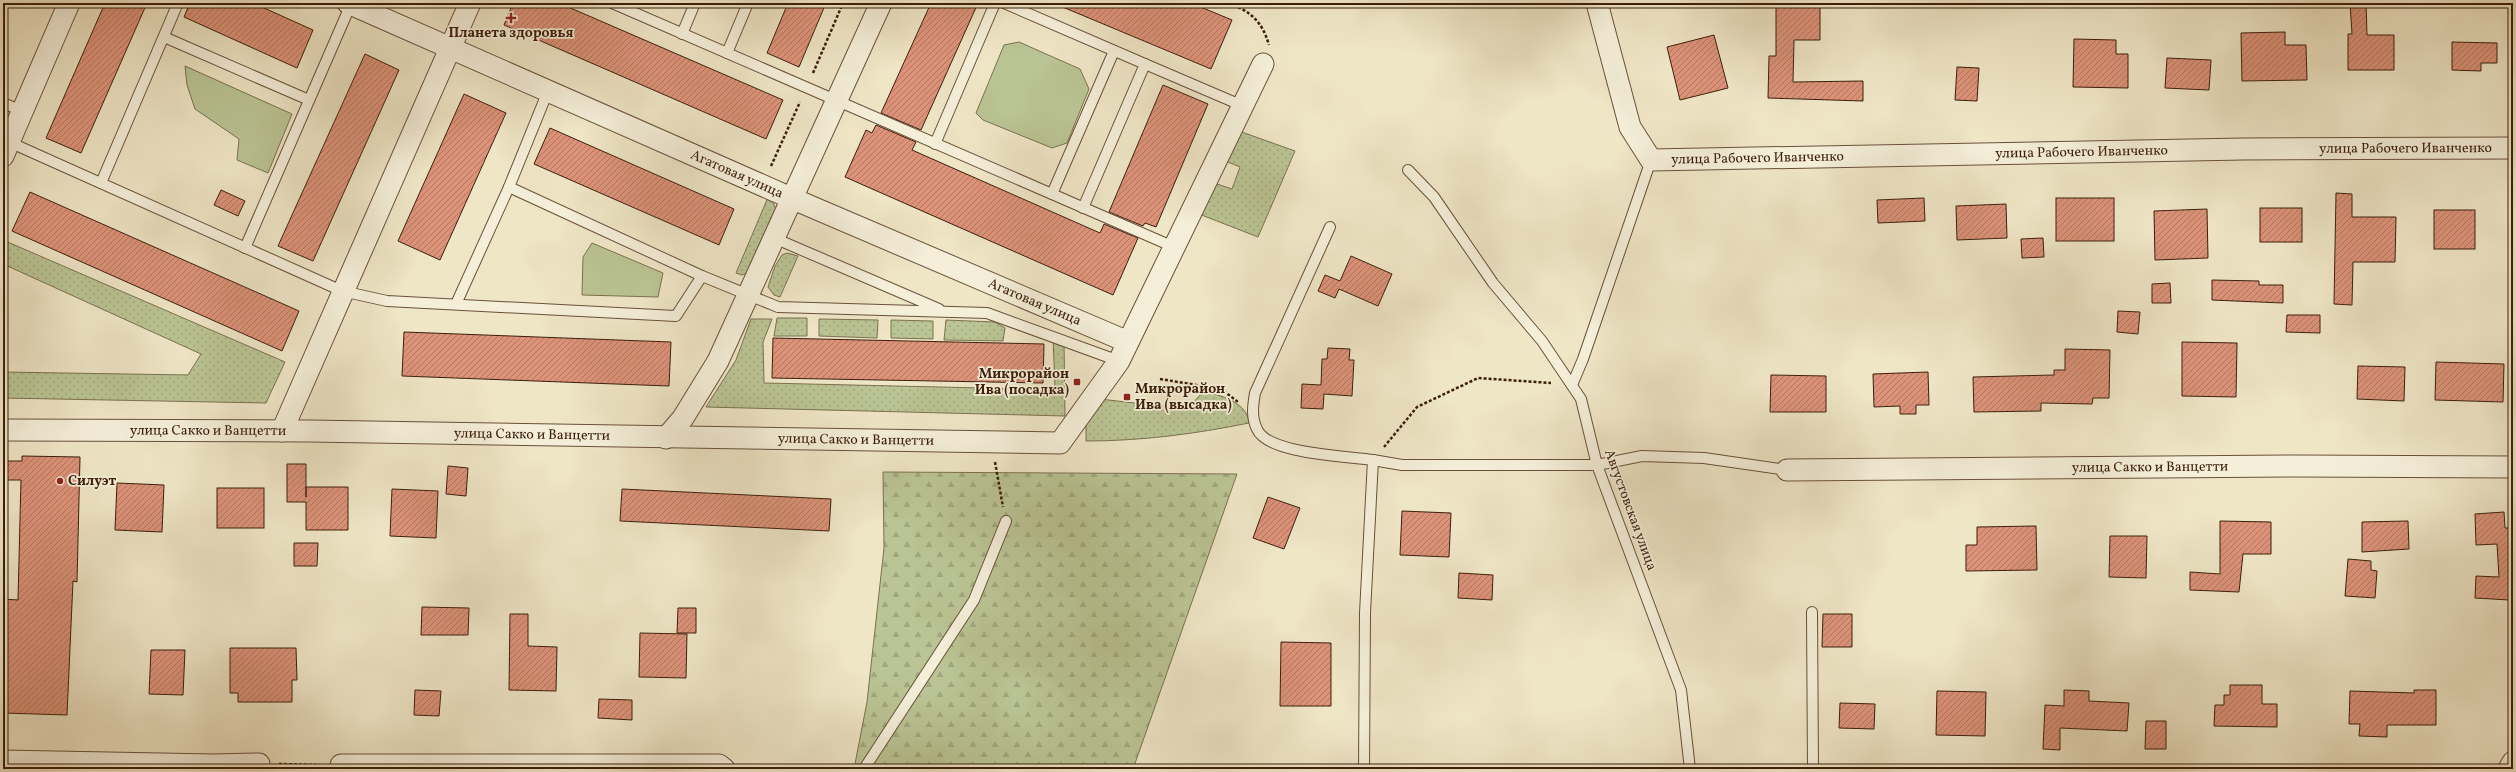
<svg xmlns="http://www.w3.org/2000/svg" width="2516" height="772" viewBox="0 0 2516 772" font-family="Vollkorn,serif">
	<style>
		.grass { fill: url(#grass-dots); stroke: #7b7150 }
		.forest { fill: url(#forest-firs); stroke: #7b7150 }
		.park { fill: #bac494; stroke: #7b7150 }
		.building { fill: url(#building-hatch); stroke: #3c1e0b }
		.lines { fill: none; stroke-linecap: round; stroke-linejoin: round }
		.lane-casing { stroke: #69503a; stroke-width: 12 }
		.street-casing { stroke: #69503a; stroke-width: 23 }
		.path { stroke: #3c1e0b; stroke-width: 2.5; stroke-dasharray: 3 2; stroke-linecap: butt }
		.lane { stroke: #f5efda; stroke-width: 10 }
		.street { stroke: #f5efda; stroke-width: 21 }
		.poi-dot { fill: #8f2418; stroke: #f5efda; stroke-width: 1.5 }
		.labels { text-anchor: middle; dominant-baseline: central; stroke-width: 3.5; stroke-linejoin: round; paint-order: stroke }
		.poi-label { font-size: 14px; font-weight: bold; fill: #3c1e0b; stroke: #f5efda; text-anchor: start }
		.street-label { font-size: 14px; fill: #3c1e0b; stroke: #f5efda }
	</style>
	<defs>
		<pattern id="grass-dots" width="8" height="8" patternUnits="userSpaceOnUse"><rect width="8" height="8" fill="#bac494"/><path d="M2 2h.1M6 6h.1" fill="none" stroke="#a1a87e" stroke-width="1.8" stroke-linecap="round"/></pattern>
		<pattern id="forest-firs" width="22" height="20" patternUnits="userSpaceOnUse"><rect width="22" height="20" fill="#bac494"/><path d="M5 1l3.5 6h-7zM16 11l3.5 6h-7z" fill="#a1a87e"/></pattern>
		<pattern id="building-hatch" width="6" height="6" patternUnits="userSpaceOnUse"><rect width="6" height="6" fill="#dd937a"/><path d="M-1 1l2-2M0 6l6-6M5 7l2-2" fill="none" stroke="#b47762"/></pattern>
	</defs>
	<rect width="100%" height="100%" fill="#efe6c6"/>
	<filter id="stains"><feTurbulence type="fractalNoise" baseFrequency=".005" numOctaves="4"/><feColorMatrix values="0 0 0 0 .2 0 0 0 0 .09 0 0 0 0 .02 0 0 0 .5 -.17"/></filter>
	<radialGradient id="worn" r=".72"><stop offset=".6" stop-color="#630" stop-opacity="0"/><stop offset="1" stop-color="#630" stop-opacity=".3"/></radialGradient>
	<!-- grass -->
	<g class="grass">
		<path d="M 1236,130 L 1295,151 L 1258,237 L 1199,214 L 1214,183 L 1232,189 L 1240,167 L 1223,160 Z"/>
		<path d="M 769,195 L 776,209 L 749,272 L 742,275 L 736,273 Z"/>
		<path d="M 3,240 L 285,362 L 266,403 L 3,398 L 3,372 L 188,375 L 201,354 L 3,264 Z"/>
		<path d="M 787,253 L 798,256 L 780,297 L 774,295 L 768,287 L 775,266 L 782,255 Z"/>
		<path d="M 777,318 L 807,318 L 807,336 L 774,336 Z"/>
		<path d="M 751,319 L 772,319 L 763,342 L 764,383 L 1027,389 L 1055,387 L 1053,338 L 1064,342 L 1065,416 L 706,407 L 736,360 Z"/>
		<path d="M 819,319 L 878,320 L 877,338 L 819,336 Z"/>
		<path d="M 891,320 L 933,321 L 933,339 L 891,338 Z"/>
		<path d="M 946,320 L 995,322 L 1005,328 L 1003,341 L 944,340 Z"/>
		<path d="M 1203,392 C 1220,394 1248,403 1249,423 C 1195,434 1141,441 1086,441 L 1086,417 L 1100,399 L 1187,409 Z"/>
	</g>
	<!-- forest -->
	<path class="forest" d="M 883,472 L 1237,474 L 1133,769 L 854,769 L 867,702 L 884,548 Z"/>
	<!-- park -->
	<g class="park">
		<path d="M 1019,42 L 1080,69 L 1089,89 L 1067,143 L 1052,148 L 983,120 L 976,113 L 1004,45 Z"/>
		<path d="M 185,66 L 292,114 L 268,173 L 237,160 L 239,139 L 195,109 L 187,85 Z"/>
		<path d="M 592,243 L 663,273 L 658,297 L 582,295 L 583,257 Z"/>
	</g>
	<!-- building -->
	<g class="building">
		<path d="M 105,3 L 147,3 L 81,153 L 46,138 Z"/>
		<path d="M 190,3 L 253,3 L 313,30 L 297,68 L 184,17 Z"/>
		<path d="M 513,3 L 559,3 L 783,100 L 766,139 L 504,25 Z"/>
		<path d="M 788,3 L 826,3 L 799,67 L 767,53 Z"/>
		<path d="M 931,3 L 978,3 L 921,130 L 881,113 Z"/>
		<path d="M 1053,3 L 1191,3 L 1232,20 L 1211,69 Z"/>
		<path d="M 1776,3 L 1820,3 L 1820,40 L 1794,40 L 1793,82 L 1863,81 L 1863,101 L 1768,98 L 1769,56 L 1776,56 Z"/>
		<path d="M 2350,3 L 2366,3 L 2367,35 L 2394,35 L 2394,70 L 2348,70 L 2348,34 L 2352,34 Z"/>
		<path d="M 2285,32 L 2285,45 L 2306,45 L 2307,80 L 2242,81 L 2241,33 Z"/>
		<path d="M 1714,35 L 1728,88 L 1680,100 L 1667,47 Z"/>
		<path d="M 2074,39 L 2116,40 L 2116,54 L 2128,54 L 2128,88 L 2073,87 Z"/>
		<path d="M 2452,42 L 2497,43 L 2497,63 L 2481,63 L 2481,71 L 2452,70 Z"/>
		<path d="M 365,54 L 399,70 L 313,261 L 278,246 Z"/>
		<path d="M 2167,58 L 2211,60 L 2209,90 L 2165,88 Z"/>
		<path d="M 1957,67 L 1979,68 L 1977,101 L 1955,100 Z"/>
		<path d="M 1163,85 L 1208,104 L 1156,227 L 1145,223 L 1143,226 L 1109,212 Z"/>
		<path d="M 464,94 L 506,113 L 440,260 L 398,241 Z"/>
		<path d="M 876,125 L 916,142 L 912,150 L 1100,233 L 1104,224 L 1138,238 L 1113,295 L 845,177 L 866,130 L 872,133 Z"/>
		<path d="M 550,128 L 734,209 L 719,245 L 534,164 Z"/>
		<path d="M 221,190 L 245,201 L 238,216 L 214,205 Z"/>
		<path d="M 30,192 L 299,311 L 282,351 L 12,231 Z"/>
		<path d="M 2336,193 L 2352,194 L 2352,217 L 2396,217 L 2395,262 L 2353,262 L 2352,305 L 2334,304 Z"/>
		<path d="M 1924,198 L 1925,221 L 1878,223 L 1877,200 Z"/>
		<rect x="2056" y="198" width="58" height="43"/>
		<path d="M 2006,204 L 2007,238 L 1957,240 L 1956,206 Z"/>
		<rect x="2260" y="208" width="42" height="34"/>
		<path d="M 2207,209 L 2208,258 L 2155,260 L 2154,211 Z"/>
		<rect x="2434" y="210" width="41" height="39"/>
		<path d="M 2043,238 L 2044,257 L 2022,258 L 2021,239 Z"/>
		<path d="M 1351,256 L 1392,274 L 1378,306 L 1339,289 L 1335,298 L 1318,291 L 1325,275 L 1340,281 Z"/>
		<path d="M 2212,280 L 2259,281 L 2259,285 L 2283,285 L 2283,303 L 2212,300 Z"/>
		<path d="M 2170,283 L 2171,303 L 2152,303 L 2152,284 Z"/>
		<path d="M 2118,311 L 2140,312 L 2138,334 L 2117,332 Z"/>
		<path d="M 2287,315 L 2320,315 L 2320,333 L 2286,332 Z"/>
		<path d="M 404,332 L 671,342 L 669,386 L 402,376 Z"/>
		<path d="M 773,338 L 1044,344 L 1043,383 L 772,378 Z"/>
		<path d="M 2182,342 L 2237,343 L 2236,397 L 2182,396 Z"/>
		<path d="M 1328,348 L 1350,349 L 1349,360 L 1354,360 L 1352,396 L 1324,394 L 1323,409 L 1301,408 L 1302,384 L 1321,385 L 1322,359 L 1327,359 Z"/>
		<path d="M 2065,349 L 2110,350 L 2109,398 L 2093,398 L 2092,404 L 2041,403 L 2041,411 L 1974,412 L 1973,377 L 2054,375 L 2054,370 L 2065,370 Z"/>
		<path d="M 2436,362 L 2504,364 L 2503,402 L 2435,400 Z"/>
		<path d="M 2358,366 L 2405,367 L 2404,401 L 2357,399 Z"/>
		<path d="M 1928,372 L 1929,405 L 1916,405 L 1916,414 L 1900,414 L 1900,406 L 1874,407 L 1873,374 Z"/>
		<path d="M 1771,375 L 1826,376 L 1826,412 L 1770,412 Z"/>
		<path d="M 22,456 L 80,457 L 77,582 L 73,581 L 67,715 L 3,713 L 3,599 L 18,600 L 21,480 L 3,480 L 3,461 L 22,461 Z"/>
		<path d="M 287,464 L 306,464 L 306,497 L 306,487 L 348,487 L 348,530 L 306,530 L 306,502 L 287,502 Z"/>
		<path d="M 448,466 L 468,468 L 466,496 L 446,494 Z"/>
		<path d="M 117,483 L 164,485 L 162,532 L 115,530 Z"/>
		<rect x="217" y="488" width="47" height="40"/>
		<path d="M 392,489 L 438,491 L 436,538 L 390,536 Z"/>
		<path d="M 622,489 L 831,499 L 829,531 L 620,521 Z"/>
		<path d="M 1268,497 L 1300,508 L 1284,549 L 1253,538 Z"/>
		<path d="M 1402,511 L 1451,513 L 1449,557 L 1400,555 Z"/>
		<path d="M 2504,512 L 2505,528 L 2513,528 L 2513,583 L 2510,583 L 2509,600 L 2475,598 L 2476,576 L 2499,577 L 2497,544 L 2476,545 L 2475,514 Z"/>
		<path d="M 2220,521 L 2271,522 L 2271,554 L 2243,554 L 2239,592 L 2190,590 L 2190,572 L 2220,574 Z"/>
		<path d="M 2408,521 L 2409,549 L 2362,552 L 2362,522 Z"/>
		<path d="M 2036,526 L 2037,570 L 1966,571 L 1966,545 L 1977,545 L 1977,527 Z"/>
		<path d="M 2110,536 L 2147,536 L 2146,578 L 2109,577 Z"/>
		<path d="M 294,543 L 318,543 L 317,566 L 294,566 Z"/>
		<path d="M 2348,559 L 2371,561 L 2371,570 L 2377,571 L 2375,598 L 2345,596 Z"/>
		<path d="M 1459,573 L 1493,575 L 1492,600 L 1458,598 Z"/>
		<path d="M 422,607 L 469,608 L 468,635 L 421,635 Z"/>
		<path d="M 678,608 L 696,608 L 696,633 L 677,633 Z"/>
		<path d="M 510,614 L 528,614 L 528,646 L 557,647 L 556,691 L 509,690 Z"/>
		<path d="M 1823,614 L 1852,614 L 1852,647 L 1822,647 Z"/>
		<path d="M 640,633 L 687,634 L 686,678 L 639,677 Z"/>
		<path d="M 1281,642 L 1331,643 L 1331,706 L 1280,706 Z"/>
		<path d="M 230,648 L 296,648 L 297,680 L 292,680 L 292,702 L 238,702 L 238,693 L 230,693 Z"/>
		<path d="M 151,650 L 185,650 L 183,695 L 149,694 Z"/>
		<path d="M 2230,685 L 2262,685 L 2262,704 L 2277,704 L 2277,727 L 2214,726 L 2215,705 L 2224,705 L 2224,695 L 2230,695 Z"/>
		<path d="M 415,690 L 441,691 L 439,716 L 414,715 Z"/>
		<path d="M 2064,690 L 2089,691 L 2089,701 L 2129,703 L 2127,731 L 2060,728 L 2060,750 L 2043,749 L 2045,705 L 2064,706 Z"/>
		<path d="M 2414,690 L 2436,690 L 2436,725 L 2387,725 L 2387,737 L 2359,736 L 2360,724 L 2349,724 L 2350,691 L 2414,693 Z"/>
		<path d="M 1937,691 L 1986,692 L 1985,736 L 1936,735 Z"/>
		<path d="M 599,699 L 632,700 L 632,720 L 598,718 Z"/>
		<path d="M 1840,703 L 1875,704 L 1874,729 L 1839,728 Z"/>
		<path d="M 2146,721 L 2166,721 L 2166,749 L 2145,749 Z"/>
	</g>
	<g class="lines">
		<!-- lane casing -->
		<g class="lane-casing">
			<g id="lane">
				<path d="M 612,3 L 1174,247"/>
				<path d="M 1004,3 L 1145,64 L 1083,208"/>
				<path d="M 682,34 L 695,3"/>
				<path d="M 164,37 L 309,100"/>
				<path d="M 727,53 L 748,3"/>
				<path d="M 1145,64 L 1243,106"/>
				<path d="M 3,103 L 22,111"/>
				<path d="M 9,142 L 342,291 L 387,301 L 676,316 L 702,276 L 778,307 L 987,313 L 1119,361"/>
				<path d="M 935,144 L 995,3"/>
				<path d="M 1408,170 L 1434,197 L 1493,283 L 1542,341 L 1581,399 L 1597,465 L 1681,690 L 1690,769"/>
				<path d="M 101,183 L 178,3"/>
				<path d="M 509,187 L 702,276"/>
				<path d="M 1052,194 L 1114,51"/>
				<path d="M 1330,227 L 1255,393 C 1253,405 1251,417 1257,429 C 1267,454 1347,456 1373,460 L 1365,613 L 1364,769"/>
				<path d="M 774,238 L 939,309"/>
				<path d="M 245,248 L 351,4"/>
				<path d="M 456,304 L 509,187 L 548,91"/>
				<path d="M 1572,385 L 1583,359 L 1651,160"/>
				<path d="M 1373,460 L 1402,465 L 1597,465 L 1642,456 L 1704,458 L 1787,470"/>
				<path d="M 1812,612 L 1813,769"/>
				<path d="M 864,769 L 974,600 L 1006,521"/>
			</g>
		</g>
		<!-- street casing -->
		<g class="street-casing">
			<g id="street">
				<path id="s1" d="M 348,3 L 791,198 L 1128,342"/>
				<path id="s2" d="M 1597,3 L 1630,127 L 1651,160 L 2243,149 L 2513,148"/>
				<path d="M 3,156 L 69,3"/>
				<path id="s3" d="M 3,430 L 309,431 L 1060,443 L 1119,361 L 1263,64"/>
				<path d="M 282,431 L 470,3"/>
				<path d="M 666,438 L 683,418 L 718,361 L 881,3"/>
				<path id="s4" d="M 1787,470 L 2299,466 L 2513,467"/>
				<path d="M 3,761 L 214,765 L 259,764"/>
				<path d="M 341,765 L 719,765 L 724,769"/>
				<path d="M 2509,769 L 2513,762"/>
			</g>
		</g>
		<!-- path -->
		<g class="path">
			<path d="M 1229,3 C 1251,12 1262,21 1269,45"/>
			<path d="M 813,73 L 843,3"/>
			<path d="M 771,166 L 800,102"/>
			<path d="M 1160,379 L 1221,389 L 1238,402"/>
			<path d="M 1384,447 L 1417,407 L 1478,378 L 1551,383"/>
			<path d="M 995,462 L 1003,507"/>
			<path d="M 279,764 L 320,765"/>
		</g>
		<!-- lane -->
		<use href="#lane" class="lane"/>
		<!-- street -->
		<use href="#street" class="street"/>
	</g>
	<!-- markers -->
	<g class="poi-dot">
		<path d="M509 12h4v4h4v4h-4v4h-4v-4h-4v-4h4z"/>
		<rect x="1073" y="378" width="8" height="8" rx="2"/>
		<rect x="1123" y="393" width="8" height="8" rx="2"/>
		<circle cx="60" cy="481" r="4"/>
	</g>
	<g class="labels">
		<!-- poi labels -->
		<g class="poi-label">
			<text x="511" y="33" text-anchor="middle">Планета здоровья</text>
			<text x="1069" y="374" text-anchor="end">Микрорайон<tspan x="1069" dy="16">Ива (посадка)</tspan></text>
			<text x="1135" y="389">Микрорайон<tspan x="1135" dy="16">Ива (высадка)</tspan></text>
			<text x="68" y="481">Силуэт</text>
		</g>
		<!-- street labels -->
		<g class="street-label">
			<text stroke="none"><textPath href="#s2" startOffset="922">улица Рабочего Иванченко</textPath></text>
			<text stroke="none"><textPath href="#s2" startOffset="598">улица Рабочего Иванченко</textPath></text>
			<text stroke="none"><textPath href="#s2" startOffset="274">улица Рабочего Иванченко</textPath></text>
			<text stroke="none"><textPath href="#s1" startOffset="425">Агатовая улица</textPath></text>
			<text stroke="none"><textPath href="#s1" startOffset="749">Агатовая улица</textPath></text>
			<text stroke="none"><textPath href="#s3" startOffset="205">улица Сакко и Ванцетти</textPath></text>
			<text stroke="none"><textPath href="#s3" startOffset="529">улица Сакко и Ванцетти</textPath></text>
			<text stroke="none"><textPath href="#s3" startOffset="853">улица Сакко и Ванцетти</textPath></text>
			<text stroke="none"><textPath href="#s4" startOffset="363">улица Сакко и Ванцетти</textPath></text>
			<text transform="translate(1630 510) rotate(70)">Августовская улица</text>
		</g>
	</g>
	<!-- margin -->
	<rect width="2516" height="772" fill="none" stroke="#efe6c6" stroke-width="16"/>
	<rect x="4" y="4" width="2508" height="764" fill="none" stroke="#3c1e0b" stroke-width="2"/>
	<rect x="8" y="8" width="2500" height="756" fill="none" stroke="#3c1e0b"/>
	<rect width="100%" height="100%" filter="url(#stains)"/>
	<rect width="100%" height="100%" fill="url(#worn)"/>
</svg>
